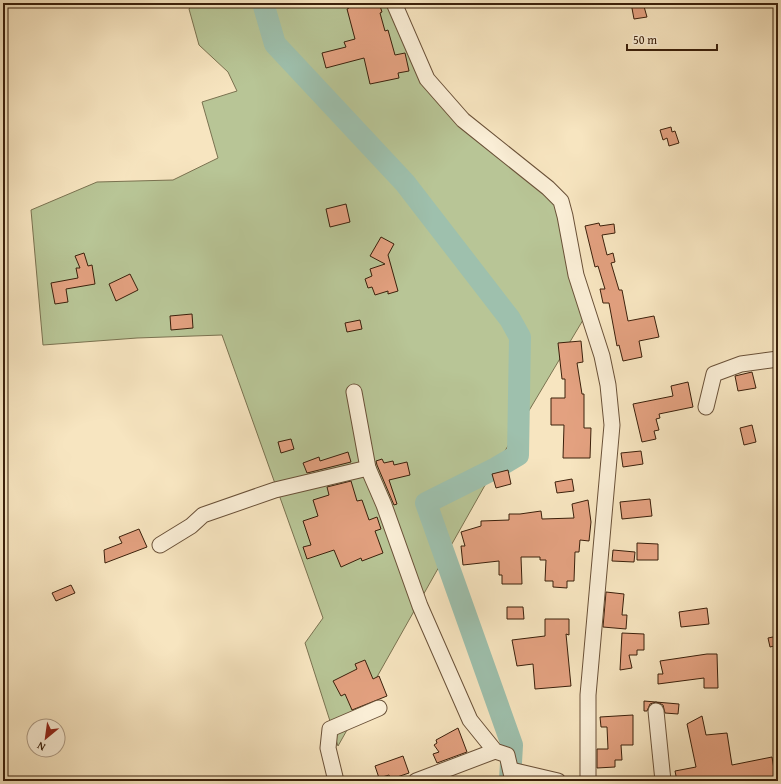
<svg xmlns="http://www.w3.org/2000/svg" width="781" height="784" viewBox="0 0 781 784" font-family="'Gentium Book Plus',serif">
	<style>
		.green { fill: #b8c596; stroke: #7a7250 }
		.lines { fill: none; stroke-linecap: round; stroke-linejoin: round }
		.river { stroke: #9ec0ad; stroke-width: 22 }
		.building { fill: #e3a180; stroke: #3b200b }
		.minor-casing { stroke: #6a5138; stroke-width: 17 }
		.minor { stroke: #faeed6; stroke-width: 15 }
	</style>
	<rect width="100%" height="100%" fill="#f7e5c0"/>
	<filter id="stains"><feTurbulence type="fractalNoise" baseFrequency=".005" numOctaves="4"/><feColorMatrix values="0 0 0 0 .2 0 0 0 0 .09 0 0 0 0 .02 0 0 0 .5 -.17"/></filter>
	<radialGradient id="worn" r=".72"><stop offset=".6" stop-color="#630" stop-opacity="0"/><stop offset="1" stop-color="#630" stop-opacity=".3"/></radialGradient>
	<!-- green -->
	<path class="green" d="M 193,3 L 391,3 L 425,81 L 556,202 L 583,320 L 493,471 L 338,746 L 305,643 L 323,618 L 222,335 L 137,338 L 43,345 L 31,210 L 97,182 L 173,180 L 218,158 L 202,102 L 237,91 L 228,72 L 199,45 L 189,9 Z"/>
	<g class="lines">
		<!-- river -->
		<path class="river" d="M 263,3 L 275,44 L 405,183 L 510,319 L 520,337 L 518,455 L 496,468 L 426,503 L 512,745 L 510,780"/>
	</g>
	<!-- building -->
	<g class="building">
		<path d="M 347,3 L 379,3 L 382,12 L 380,13 L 385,31 L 388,30 L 395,55 L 405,53 L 409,71 L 398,73 L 399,78 L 370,84 L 364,58 L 326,68 L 322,53 L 346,47 L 344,42 L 355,39 L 347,9 L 349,8 Z"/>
		<path d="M 631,3 L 643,3 L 647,17 L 634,19 Z"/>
		<path d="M 671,127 L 672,132 L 675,131 L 679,143 L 669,146 L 667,138 L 663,140 L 660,130 Z"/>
		<path d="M 346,204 L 350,222 L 330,227 L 326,209 Z"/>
		<path d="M 599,223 L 600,226 L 614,224 L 615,233 L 602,235 L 607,255 L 613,253 L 615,262 L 611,263 L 619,290 L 622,290 L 628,321 L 654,316 L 659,337 L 639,341 L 642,357 L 623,361 L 619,345 L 617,346 L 609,303 L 603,303 L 600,289 L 605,289 L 598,266 L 595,267 L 585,226 Z"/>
		<path d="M 381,237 L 394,244 L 388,255 L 398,291 L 388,294 L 388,291 L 375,295 L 372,287 L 368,288 L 365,279 L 372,276 L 370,269 L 385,264 L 370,256 Z"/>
		<path d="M 84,253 L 88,266 L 92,265 L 95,284 L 66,289 L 68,302 L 55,304 L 51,283 L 78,278 L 76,268 L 80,268 L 75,256 Z"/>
		<path d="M 130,274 L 138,290 L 116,301 L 109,284 Z"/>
		<path d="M 192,314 L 193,328 L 171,330 L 170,316 Z"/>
		<path d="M 360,320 L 362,329 L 347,332 L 345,323 Z"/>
		<path d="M 581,341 L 583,362 L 577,363 L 582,394 L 584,394 L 584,428 L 591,428 L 590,458 L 563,458 L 564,425 L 551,425 L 551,398 L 565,398 L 565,379 L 562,379 L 558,343 Z"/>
		<path d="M 752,372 L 756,388 L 738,391 L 735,376 Z"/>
		<path d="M 688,382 L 693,407 L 659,414 L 660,418 L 656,419 L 659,430 L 654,431 L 656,439 L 642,442 L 633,404 L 673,396 L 671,386 Z"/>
		<path d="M 752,425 L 756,442 L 744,445 L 740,428 Z"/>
		<path d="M 291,439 L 294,449 L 281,453 L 278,442 Z"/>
		<path d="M 641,451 L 643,464 L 623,467 L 621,453 Z"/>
		<path d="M 348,452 L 351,462 L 307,473 L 303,463 L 319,457 L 320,461 Z"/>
		<path d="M 382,459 L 384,463 L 393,461 L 394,465 L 407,462 L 410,475 L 389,480 L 397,504 L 394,505 L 377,465 L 376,461 Z"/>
		<path d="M 508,470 L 511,484 L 496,488 L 492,474 Z"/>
		<path d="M 572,479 L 574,491 L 557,493 L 555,482 Z"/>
		<path d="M 351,481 L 357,501 L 362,500 L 369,520 L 377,517 L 381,529 L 375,531 L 383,553 L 362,561 L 361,558 L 341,567 L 334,550 L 307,559 L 303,547 L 311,545 L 303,521 L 318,516 L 313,500 L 329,495 L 327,487 Z"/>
		<path d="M 650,499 L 652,516 L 622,519 L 620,502 Z"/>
		<path d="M 588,500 L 591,522 L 589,541 L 580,540 L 579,552 L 575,552 L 574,581 L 567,581 L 567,588 L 553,587 L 553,581 L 545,581 L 546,560 L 540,560 L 540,557 L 521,557 L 522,584 L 502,584 L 502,575 L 499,575 L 499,561 L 463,565 L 461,546 L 465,546 L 461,532 L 481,526 L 481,521 L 509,520 L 509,514 L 520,514 L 541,511 L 542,519 L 574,518 L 572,504 Z"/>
		<path d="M 139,529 L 147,547 L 105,563 L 104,550 L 122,543 L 119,537 Z"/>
		<path d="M 637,543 L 658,544 L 658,560 L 637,560 Z"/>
		<path d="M 613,550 L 635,552 L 634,562 L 612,561 Z"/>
		<path d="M 71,585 L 75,593 L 56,601 L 52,593 Z"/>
		<path d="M 606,592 L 624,594 L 622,615 L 627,615 L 626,629 L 603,627 Z"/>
		<path d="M 507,607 L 523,607 L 524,619 L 507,619 Z"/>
		<path d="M 707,608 L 709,624 L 681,627 L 679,612 Z"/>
		<path d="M 545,619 L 569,619 L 569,635 L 566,634 L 571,686 L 535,689 L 533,664 L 517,666 L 512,640 L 545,636 Z"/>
		<path d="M 622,633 L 644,634 L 644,650 L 637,650 L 637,655 L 629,655 L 632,668 L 620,670 Z"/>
		<path d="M 778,636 L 778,645 L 770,647 L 768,638 Z"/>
		<path d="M 707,654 L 717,654 L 718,688 L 704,688 L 704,678 L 658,684 L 658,674 L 663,674 L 660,661 Z"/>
		<path d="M 365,660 L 373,679 L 379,676 L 387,696 L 352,710 L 345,694 L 341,696 L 333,681 L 357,669 L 355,664 Z"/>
		<path d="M 644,701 L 679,704 L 678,714 L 665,713 L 663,705 L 659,703 L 656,702 L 650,704 L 647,711 L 644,711 Z"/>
		<path d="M 633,715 L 633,745 L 621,745 L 622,760 L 615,760 L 615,767 L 597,768 L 597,749 L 608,749 L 607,727 L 601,727 L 600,717 Z"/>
		<path d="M 702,716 L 706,735 L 727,733 L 732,765 L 772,757 L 776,781 L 677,781 L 675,771 L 696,767 L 687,724 Z"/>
		<path d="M 458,728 L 467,752 L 437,763 L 433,754 L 439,752 L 434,745 L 437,743 L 436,740 Z"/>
		<path d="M 403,756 L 409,773 L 391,779 L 389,775 L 379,778 L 375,766 Z"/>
	</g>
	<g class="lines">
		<!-- minor casing -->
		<g class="minor-casing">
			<g id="minor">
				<path d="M 394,3 L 427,79 L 463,120 L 548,188 L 561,201 L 565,216 L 576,275 L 602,356 L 608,385 L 612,425 L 588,695 L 588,781"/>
				<path d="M 354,392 L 368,468 L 384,505 L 420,606 L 470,720 L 495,751 L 507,755 L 513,781"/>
				<path d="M 706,407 L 714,374 L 741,364 L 778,359"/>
				<path d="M 160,545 L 191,526 L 203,515 L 275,490 L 368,468"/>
				<path d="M 656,711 L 663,781"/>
				<path d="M 511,770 L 558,781"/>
				<path d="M 336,781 L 328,748 L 330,729 L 379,708"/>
				<path d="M 416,781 L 495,751"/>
			</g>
		</g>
		<!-- minor -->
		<use href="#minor" class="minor"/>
	</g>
	<!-- margin -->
	<rect width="781" height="784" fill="none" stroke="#f7e5c0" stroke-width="16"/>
	<rect x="4" y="4" width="773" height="776" fill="none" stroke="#3b200b" stroke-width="2"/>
	<rect x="8" y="8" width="765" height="768" fill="none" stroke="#3b200b"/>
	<!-- north arrow -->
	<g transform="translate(46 738) rotate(209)"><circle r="19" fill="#faeed6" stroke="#ae9c85"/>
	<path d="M0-3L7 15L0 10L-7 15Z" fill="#8f2418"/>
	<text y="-6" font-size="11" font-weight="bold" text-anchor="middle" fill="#3b200b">N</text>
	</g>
	<!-- scale -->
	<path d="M627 44v6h90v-6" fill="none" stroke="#3b200b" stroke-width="2"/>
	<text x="633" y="44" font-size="12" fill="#3b200b" stroke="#faeed6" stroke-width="3" paint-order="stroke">50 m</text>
	<rect width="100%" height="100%" filter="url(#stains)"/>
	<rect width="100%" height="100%" fill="url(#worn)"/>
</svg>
